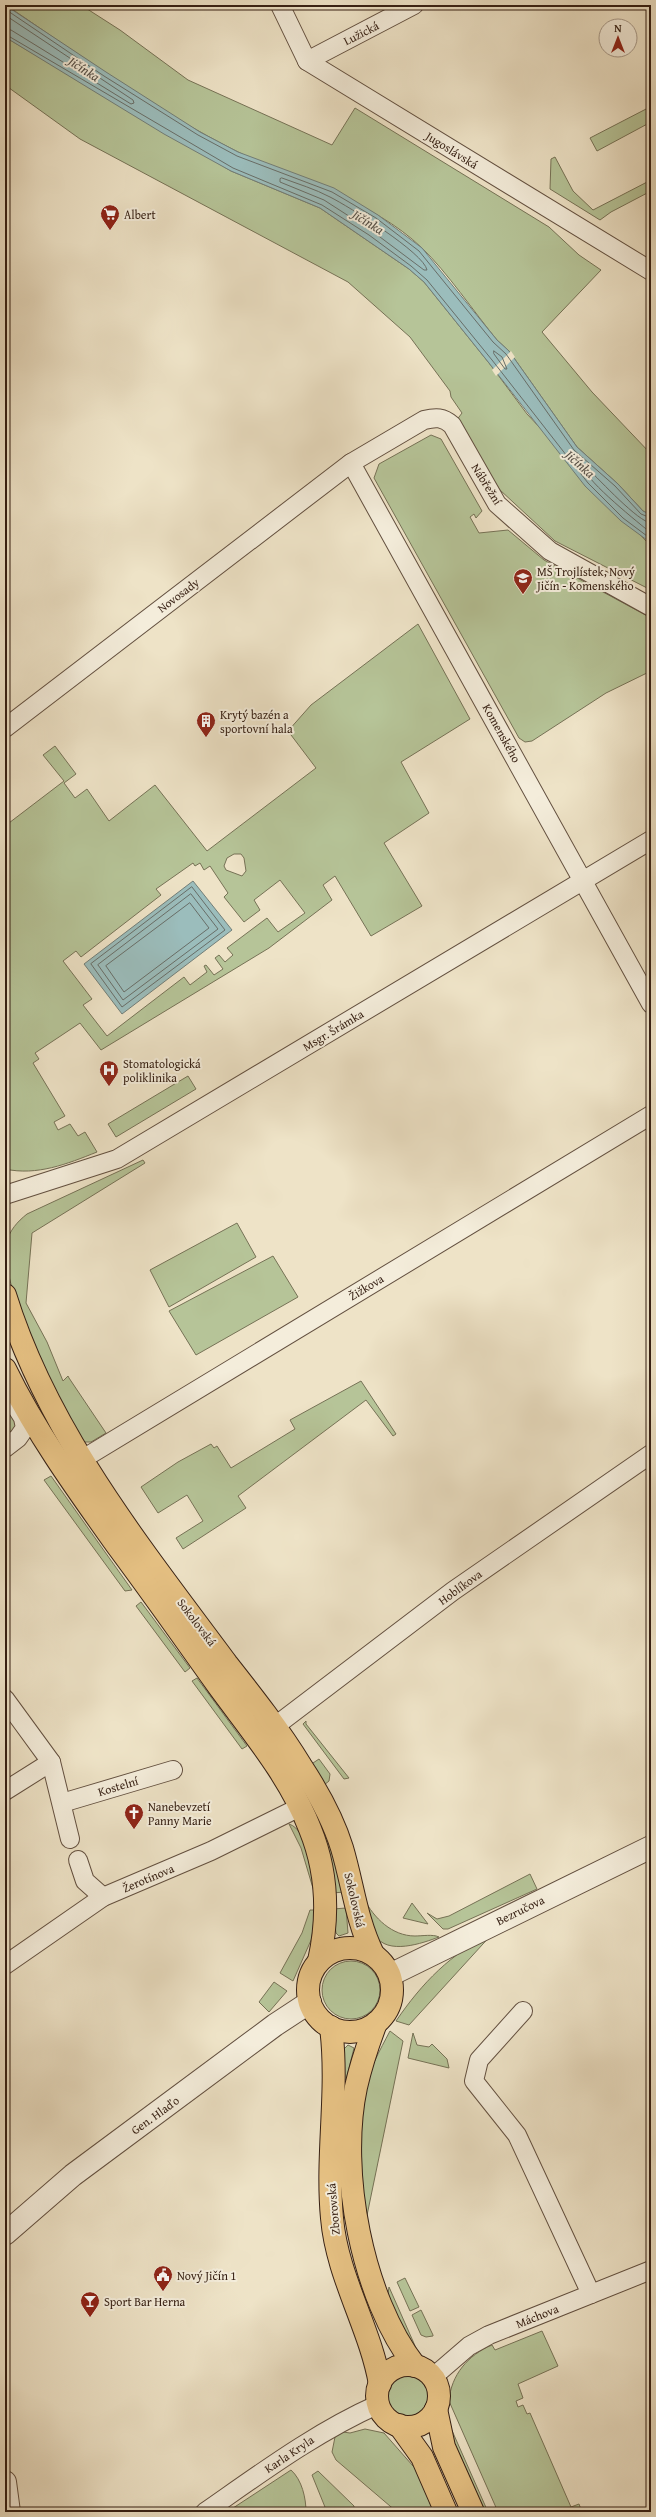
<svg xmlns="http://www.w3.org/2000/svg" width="656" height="2517" viewBox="0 0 656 2517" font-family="'Gentium Book Plus',serif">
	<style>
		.green { fill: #b6c498; stroke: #767256; fill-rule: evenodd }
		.water { fill: #9bbdbc; stroke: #727e78 }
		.pier { fill: #eee3c7 }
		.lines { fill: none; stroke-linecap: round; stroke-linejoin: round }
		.shore { stroke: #686e68; stroke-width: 1 }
		.minor-casing { stroke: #635040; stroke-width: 20 }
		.tertiary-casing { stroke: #635040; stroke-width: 24 }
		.primary-casing { stroke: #351f13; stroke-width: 24 }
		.minor { stroke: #f4eddb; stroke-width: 18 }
		.tertiary { stroke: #f4eddb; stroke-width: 22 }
		.primary { stroke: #e7c284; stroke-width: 22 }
		.labels { text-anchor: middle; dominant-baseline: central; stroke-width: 4; stroke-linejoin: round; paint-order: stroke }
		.street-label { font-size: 12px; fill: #351f13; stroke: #f4eddb }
		.poi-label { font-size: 12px; fill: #351f13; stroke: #f4eddb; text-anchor: start }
		.water-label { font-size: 13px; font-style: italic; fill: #544e46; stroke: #f4eddb }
	</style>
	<rect width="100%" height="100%" fill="#eee3c7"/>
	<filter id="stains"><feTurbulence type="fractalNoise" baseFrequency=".005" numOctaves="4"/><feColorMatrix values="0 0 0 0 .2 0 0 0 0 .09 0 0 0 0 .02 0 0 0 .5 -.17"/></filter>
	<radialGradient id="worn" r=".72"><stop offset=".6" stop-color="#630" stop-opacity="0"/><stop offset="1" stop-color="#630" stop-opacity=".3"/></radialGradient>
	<!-- green -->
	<g class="green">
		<path d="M 6,5 L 81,5 L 120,30 L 188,80 L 332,145 L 355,108 L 549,227 L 579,255 L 601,270 L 542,332 L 592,392 L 651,454 L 651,515 L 643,511 L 618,484 L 577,447 L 509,351 L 497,340 C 474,312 447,272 422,248 C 372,200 299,182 238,152 C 156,111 81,56 6,5 Z"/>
		<path d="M 5,37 L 231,171 L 320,208 L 409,269 L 424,282 L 489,363 L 527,414 L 647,542 L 651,543 L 651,590 L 555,541 L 500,490 L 456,421 L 462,413 L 451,397 L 450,391 L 410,337 L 348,282 L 80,139 L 5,85 Z"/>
		<path d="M 648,108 L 651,114 L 651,122 L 597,151 L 590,138 Z"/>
		<path d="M 555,157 L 573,191 L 593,210 L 651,180 L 651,191 L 611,212 L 600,220 L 550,189 L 551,159 Z"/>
		<path d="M 431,435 L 441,439 L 482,511 L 476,518 L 474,514 L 470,517 L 479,533 L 508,530 L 544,560 L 651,618 L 651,671 L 606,693 L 532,741 L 525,742 L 519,738 L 374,478 L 379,464 Z"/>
		<path d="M 418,624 L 470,719 L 401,762 L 429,813 L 384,843 L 422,906 L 371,936 L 335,876 L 323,885 L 332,900 L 269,948 L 101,1050 L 80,1023 L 35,1053 L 39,1059 L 33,1063 L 65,1116 L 54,1122 L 58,1130 L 70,1124 L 78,1136 L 85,1132 L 97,1152 C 67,1164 37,1176 5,1169 L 5,826 L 64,781 L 43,755 L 55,746 L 76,774 L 64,783 L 75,798 L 87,789 L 109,821 L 155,785 L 207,851 L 316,768 L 288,731 L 311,705 ZM 234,854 L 241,854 L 244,858 L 246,871 L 242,876 L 226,870 L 224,866 L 227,858 ZM 193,863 L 195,866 L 200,863 L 204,870 L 210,866 L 228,893 L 224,897 L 244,922 L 260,910 L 254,900 L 280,880 L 305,913 L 278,932 L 267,918 L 227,948 L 233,955 L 225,962 L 219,955 L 215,958 L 223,969 L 214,975 L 206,965 L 204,966 L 207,972 L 190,985 L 184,977 L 107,1036 L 83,1005 L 92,999 L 63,961 L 76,951 L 81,957 L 161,895 L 156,889 Z"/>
		<path d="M 188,1076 L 196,1089 L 116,1137 L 108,1124 Z"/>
		<path d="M 143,1160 L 145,1163 L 32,1233 L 26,1303 L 47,1342 L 63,1381 L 68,1376 L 69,1378 L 106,1433 L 91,1442 L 82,1442 C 59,1397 0,1292 6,1243 C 10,1230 17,1222 27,1214 Z"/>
		<path d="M 237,1223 L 256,1257 L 169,1307 L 150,1270 Z"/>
		<path d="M 273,1256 L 298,1297 L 196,1355 L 169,1311 Z"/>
		<path d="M 361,1381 L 396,1434 L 393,1436 L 366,1400 L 238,1496 L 246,1508 L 183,1549 L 176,1538 L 203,1521 L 187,1495 L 158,1513 L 141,1487 L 178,1462 L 211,1444 L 214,1448 L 217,1446 L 231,1468 L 295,1429 L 290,1420 Z"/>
		<path d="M 5,1398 L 18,1424 L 9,1437 L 5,1437 Z"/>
		<path d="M 51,1476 L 132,1590 L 125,1591 L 44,1480 Z"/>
		<path d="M 141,1602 L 190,1668 L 185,1672 L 136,1606 Z"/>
		<path d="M 197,1678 L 247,1746 L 242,1749 L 192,1681 Z"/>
		<path d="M 306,1721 L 306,1724 L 349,1778 L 344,1779 L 303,1724 Z"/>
		<path d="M 319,1759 L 330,1774 L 329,1781 L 324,1785 L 310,1765 Z"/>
		<path d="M 294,1775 L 322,1821 L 345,1892 L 332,1893 Z"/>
		<path d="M 289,1824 C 309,1830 313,1877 315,1895 L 301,1848 Z"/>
		<path d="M 530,1874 L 537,1889 L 448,1929 L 443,1929 L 427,1913 L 437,1919 L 449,1916 Z"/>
		<path d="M 364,1899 C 374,1918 392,1936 415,1936 C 422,1936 433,1934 439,1937 C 423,1943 387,1956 375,1935 C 370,1925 368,1910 364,1899 Z"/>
		<path d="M 412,1903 L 428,1924 L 403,1918 Z"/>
		<path d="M 346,1908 L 348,1933 L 339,1936 L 336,1933 L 333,1909 Z"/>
		<path d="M 310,1910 L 315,1910 L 312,1938 L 293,1981 L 280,1973 L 302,1933 Z"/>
		<path d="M 493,1933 L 409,2025 L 396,2021 C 422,1983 451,1953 493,1933 Z"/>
		<circle cx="351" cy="1990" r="29"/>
		<path d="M 274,1982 L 287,1991 L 269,2012 L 259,2002 Z"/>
		<path d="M 390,2031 L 403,2041 L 365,2225 C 362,2181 355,2136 364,2093 C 368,2071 380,2050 390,2031 Z"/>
		<path d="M 413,2033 L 417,2045 L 429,2047 L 432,2044 L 447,2059 L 449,2068 L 408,2058 Z"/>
		<path d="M 348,2045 L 354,2048 L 346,2080 L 342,2079 L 344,2049 Z"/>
		<path d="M 405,2278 L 419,2307 L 410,2311 L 397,2282 Z"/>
		<path d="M 389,2287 L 416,2348 L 403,2336 L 388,2294 Z"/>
		<path d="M 421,2310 L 433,2335 L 433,2336 L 426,2337 L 421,2335 L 412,2315 Z"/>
		<path d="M 542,2331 L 558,2366 L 518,2384 L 523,2398 L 516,2401 L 518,2407 L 523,2405 L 527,2414 L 530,2413 L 571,2507 L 579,2504 L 582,2512 L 498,2512 L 449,2401 C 451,2375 468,2355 492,2345 L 495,2350 Z"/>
		<circle cx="408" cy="2396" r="22"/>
		<path d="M 446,2417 L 488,2512 L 480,2512 L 446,2436 Z"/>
		<path d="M 365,2429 L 384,2433 L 413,2466 L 416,2464 L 437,2512 L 397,2512 L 336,2460 L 332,2452 L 335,2437 L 343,2432 L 350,2433 Z"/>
		<path d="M 291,2470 C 302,2480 306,2498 306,2512 L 227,2512 Z"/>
		<path d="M 318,2471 L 354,2506 L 354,2512 L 327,2512 L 312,2475 Z"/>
	</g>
	<!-- water -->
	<g class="water">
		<path d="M 5,5 L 106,72 L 200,132 L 238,152 L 334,188 L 378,215 L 422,248 L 497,340 L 509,351 L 577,447 L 618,484 L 643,511 L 651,515 L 651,543 L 621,521 L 585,486 L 489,363 L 424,282 L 409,269 L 320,208 L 231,171 L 164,134 L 5,37 Z"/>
		<path d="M 193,881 L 232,930 L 122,1014 L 84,964 Z"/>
	</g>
	<!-- pier -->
	<path class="pier" d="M 511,351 L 515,357 L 496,376 L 492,370 Z"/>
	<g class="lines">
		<!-- shore -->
		<g class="shore">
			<path d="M 5,9 L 104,76 L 198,135 L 237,156 L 332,192 L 376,218 L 419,251 L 493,342 L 506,354 L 574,450 L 615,486 L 641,514 L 651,518"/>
			<path d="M 5,15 L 133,100 L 134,103 L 131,104 L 11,30 L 5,29"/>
			<path d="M 5,34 L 233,168 L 322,205 L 369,235 L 411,266 L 427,280 L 492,360 L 588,483 L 623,518 L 651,539"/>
			<path d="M 282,178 C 298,184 315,189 330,197 C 348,206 424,253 427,270 L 424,270 L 372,231 L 324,200 L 280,182 L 280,179 Z"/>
			<path d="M 494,351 L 502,357 L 507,369 L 505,369 L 494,354 Z"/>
			<path d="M 651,523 C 638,522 600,480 588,469 L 585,469 C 586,481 640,524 651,533"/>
			<path d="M 192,887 L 225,930 L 122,1007 L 91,964 Z"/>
			<path d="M 191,894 L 218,929 L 123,1000 L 98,965 Z"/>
			<path d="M 190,903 L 209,928 L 124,992 L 106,966 Z"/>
		</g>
		<!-- minor casing -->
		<g class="minor-casing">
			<g id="minor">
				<path d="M 280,5 L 307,61 L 651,271"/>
				<path d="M 307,61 L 414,5"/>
				<path d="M 351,463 L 651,1004"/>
				<path d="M 5,728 L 351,463 L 424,420 C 436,417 443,417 452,425 L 497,504 L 550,551 L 651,607"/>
				<path d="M 5,1195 L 117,1159 L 651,840"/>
				<path d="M 5,1448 L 18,1438 L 25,1428 L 23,1418 L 16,1407"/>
				<path d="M 81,1460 L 651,1115"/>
				<path d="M 5,1699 L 51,1762 L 70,1839"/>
				<path d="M 274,1727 L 453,1591 L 651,1454"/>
				<path d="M 5,1791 L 51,1762"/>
				<path d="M 62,1803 L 173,1770"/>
				<path d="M 78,1860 L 85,1881 L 103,1897"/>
				<path d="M 5,1965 L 103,1897 L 211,1851 L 300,1807"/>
				<path d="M 523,2011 L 479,2060 L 474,2081 L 517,2135 L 591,2294"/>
				<path d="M 433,2377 L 469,2346 L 489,2335 L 651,2270"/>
				<path d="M 205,2512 C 261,2473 316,2432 379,2404"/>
			</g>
		</g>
		<!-- tertiary casing -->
		<g class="tertiary-casing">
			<g id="tertiary">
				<path d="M 390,1975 L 651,1847"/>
				<path d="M 5,2234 L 73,2175 L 275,2025 L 310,2002"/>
				<path d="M 5,2482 L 9,2512"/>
			</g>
		</g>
		<!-- primary casing -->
		<g class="primary-casing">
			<g id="primary">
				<path d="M 5,1295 C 48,1434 142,1549 227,1664 C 253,1697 279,1730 301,1766 C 318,1792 333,1819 342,1848 C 353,1885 356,1919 373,1954"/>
				<path d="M 5,1369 C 35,1431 76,1488 116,1544 C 151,1591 185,1639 219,1687 C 252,1732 290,1777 310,1829 C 328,1873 329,1916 319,1961"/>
				<circle cx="350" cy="1990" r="42"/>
				<path d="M 376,2023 C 368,2044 361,2065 356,2087 C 338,2171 362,2298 415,2366"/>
				<path d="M 331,2027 C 339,2091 326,2154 332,2218 C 337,2277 370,2327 380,2384"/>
				<circle cx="408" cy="2396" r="31"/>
				<path d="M 436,2409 L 444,2447 L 473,2512"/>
				<path d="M 399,2425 L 422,2457 L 446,2512"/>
			</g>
		</g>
		<!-- minor -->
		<use href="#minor" class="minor"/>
		<!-- tertiary -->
		<use href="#tertiary" class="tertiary"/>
		<!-- primary -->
		<use href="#primary" class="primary"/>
	</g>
	<!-- icons -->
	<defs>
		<g id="supermarket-pin" transform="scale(1)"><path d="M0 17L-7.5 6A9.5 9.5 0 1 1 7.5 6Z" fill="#8f2418" stroke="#f4eddb"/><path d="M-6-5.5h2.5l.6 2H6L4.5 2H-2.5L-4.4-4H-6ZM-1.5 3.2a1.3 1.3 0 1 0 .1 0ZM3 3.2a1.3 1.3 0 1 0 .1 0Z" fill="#fff"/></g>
		<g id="school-pin" transform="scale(1)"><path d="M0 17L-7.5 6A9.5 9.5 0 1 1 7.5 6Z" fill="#8f2418" stroke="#f4eddb"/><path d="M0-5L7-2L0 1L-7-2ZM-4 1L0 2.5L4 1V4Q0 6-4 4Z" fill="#fff"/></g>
		<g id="building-pin" transform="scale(1)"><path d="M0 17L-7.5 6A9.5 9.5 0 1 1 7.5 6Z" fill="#8f2418" stroke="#f4eddb"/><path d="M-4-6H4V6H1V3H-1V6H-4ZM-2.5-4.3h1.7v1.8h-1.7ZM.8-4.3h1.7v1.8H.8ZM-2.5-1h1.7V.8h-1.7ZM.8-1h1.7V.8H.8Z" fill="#fff"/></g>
		<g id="hospital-pin" transform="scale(1)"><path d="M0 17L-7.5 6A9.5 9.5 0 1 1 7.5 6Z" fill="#8f2418" stroke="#f4eddb"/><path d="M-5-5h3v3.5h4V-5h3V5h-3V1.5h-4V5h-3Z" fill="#fff"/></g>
		<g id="church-pin" transform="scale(1)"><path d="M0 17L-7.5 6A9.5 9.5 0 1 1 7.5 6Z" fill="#8f2418" stroke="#f4eddb"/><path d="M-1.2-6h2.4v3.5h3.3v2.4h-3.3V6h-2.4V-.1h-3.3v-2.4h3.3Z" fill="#fff"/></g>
		<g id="civic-pin" transform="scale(1)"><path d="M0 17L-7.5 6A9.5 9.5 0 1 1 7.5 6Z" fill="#8f2418" stroke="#f4eddb"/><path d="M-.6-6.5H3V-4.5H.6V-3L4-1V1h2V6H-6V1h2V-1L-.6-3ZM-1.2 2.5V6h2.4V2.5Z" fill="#fff"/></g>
		<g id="bar-pin" transform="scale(1)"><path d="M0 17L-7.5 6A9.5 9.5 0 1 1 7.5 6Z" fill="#8f2418" stroke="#f4eddb"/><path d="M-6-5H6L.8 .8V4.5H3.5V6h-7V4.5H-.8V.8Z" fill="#fff"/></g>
	</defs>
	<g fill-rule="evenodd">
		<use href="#supermarket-pin" x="110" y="214"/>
		<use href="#school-pin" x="523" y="578"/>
		<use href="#building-pin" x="206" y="721"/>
		<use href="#hospital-pin" x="109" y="1070"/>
		<use href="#church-pin" x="134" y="1813"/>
		<use href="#civic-pin" x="163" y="2275"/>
		<use href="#bar-pin" x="90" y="2301"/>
	</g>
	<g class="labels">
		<!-- street labels -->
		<g class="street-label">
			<text transform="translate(361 33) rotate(-27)">Lužická</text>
			<text transform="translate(452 150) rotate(32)">Jugoslávská</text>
			<text transform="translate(487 484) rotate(58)">Nábřežní</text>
			<text transform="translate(178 595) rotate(-37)">Novosady</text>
			<text transform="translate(502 733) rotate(61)">Komenského</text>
			<text transform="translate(333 1030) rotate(-31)">Msgr. Šrámka</text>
			<text transform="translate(366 1287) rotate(-31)">Žižkova</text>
			<text transform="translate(460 1587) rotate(-36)">Hoblíkova</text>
			<text transform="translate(197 1622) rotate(53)">Sokolovská</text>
			<text transform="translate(118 1786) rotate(-17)">Kostelní</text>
			<text transform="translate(148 1878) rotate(-23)">Žerotínova</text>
			<text transform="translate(355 1900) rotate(77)">Sokolovská</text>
			<text transform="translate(520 1910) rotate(-26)">Bezručova</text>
			<text transform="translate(155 2115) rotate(-36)">Gen. Hlaďo</text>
			<text transform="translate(333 2209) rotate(-95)">Zborovská</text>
			<text transform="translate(537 2316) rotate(-22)">Máchova</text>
			<text transform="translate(289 2454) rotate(-34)">Karla Kryla</text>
		</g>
		<!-- poi labels -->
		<g class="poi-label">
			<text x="124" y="214">Albert</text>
			<text x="537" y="571">MŠ Trojlístek, Nový<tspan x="537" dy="14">Jičín - Komenského</tspan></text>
			<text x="220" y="714">Krytý bazén a<tspan x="220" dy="14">sportovní hala</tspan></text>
			<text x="123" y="1063">Stomatologická<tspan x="123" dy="14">poliklinika</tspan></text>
			<text x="148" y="1806">Nanebevzetí<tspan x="148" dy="14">Panny Marie</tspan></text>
			<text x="177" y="2275">Nový Jičín 1</text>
			<text x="104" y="2301">Sport Bar Herna</text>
		</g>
		<!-- water labels -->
		<g class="water-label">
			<text transform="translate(84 69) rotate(33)">Jičínka</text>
			<text transform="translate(368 222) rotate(32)">Jičínka</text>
			<text transform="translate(580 464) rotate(42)">Jičínka</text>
		</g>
	</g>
	<!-- margin -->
	<rect width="656" height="2517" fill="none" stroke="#eee3c7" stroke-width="20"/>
	<rect x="6" y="6" width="644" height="2505" fill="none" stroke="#351f13" stroke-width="2"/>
	<rect x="10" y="10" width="636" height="2497" fill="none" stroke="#351f13"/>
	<!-- north arrow -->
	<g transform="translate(618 38)"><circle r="19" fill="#f4eddb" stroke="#a89b8b"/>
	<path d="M0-3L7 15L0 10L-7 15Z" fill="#8f2418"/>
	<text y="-6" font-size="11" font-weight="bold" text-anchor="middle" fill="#351f13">N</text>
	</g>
	<rect width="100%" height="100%" filter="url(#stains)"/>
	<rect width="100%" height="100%" fill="url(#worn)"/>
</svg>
